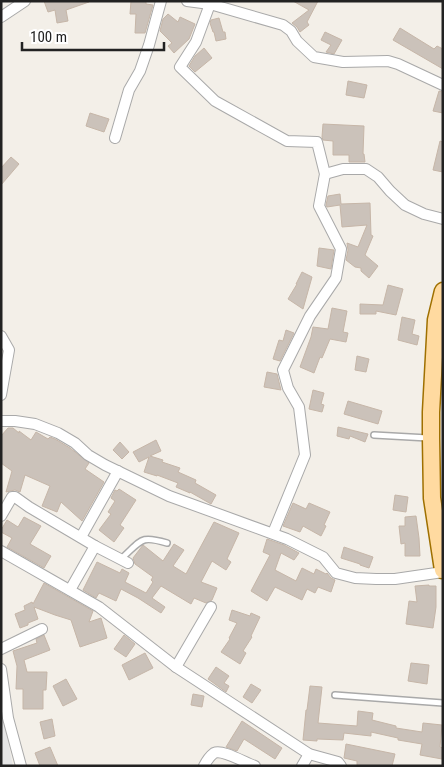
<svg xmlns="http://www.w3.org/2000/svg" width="444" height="767" viewBox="0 0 444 767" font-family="'Roboto Condensed',sans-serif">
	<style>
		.parking { fill: #e6e6e6 }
		.building { fill: #cbc2ba; stroke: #c6b6a8 }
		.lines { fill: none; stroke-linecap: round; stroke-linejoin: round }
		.lane-casing { stroke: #a9a9a9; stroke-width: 8 }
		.street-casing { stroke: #a9a9a9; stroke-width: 12 }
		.primary-casing { stroke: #9f7000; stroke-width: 19 }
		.lane { stroke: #fff; stroke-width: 5 }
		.street { stroke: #fff; stroke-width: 10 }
		.primary { stroke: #ffdaa0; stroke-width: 16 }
	</style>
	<rect width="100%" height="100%" fill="#f3efe8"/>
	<!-- parking -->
	<path class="parking" d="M 1,706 L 13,766 L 1,766 Z"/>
	<!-- building -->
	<g class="building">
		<path d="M 44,1 L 89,1 L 89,2 L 66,10 L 68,21 L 57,23 L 55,10 L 48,12 Z"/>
		<path d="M 131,1 L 146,1 L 146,4 L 153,5 L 145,33 L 135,33 L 136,14 L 130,14 Z"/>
		<path d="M 293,1 L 318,1 L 307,22 L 309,25 L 300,32 L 297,27 L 292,23 L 309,10 Z"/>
		<path d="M 168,14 L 178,22 L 180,17 L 195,24 L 189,39 L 174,53 L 168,46 L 172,43 L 160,31 L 163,19 Z"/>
		<path d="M 219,18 L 223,32 L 225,32 L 226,39 L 216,41 L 214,32 L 213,32 L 210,23 L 211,20 Z"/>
		<path d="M 400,28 L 434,49 L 437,46 L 443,49 L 443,69 L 393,40 Z"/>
		<path d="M 325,32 L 342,40 L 334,54 L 326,52 L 331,45 L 321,40 Z"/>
		<path d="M 204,48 L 212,58 L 195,72 L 189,66 L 195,56 Z"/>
		<path d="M 348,81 L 367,85 L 364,98 L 346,95 Z"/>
		<path d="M 439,91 L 443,92 L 443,113 L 433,111 Z"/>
		<path d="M 90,113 L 109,119 L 104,132 L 86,126 Z"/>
		<path d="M 323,124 L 364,126 L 363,154 L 364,154 L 365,162 L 349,162 L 349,155 L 333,155 L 333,141 L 323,140 L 322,137 Z"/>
		<path d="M 440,141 L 443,142 L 443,172 L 433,170 Z"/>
		<path d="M 11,157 L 19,164 L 1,185 L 1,168 Z"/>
		<path d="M 340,194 L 341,204 L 370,203 L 371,235 L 373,236 L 365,255 L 378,266 L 369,278 L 361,271 L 361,268 L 355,267 L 346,260 L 348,250 L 347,243 L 358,247 L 367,225 L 342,227 L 340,205 L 327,207 L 326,205 L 328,196 Z"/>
		<path d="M 319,248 L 334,250 L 331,269 L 317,266 Z"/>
		<path d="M 302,272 L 312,277 L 303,309 L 288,299 L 297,284 L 296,284 Z"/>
		<path d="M 388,285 L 403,289 L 396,315 L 376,311 L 376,314 L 360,314 L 360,304 L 383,305 Z"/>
		<path d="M 332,308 L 347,311 L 343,332 L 348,333 L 346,342 L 330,339 L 322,358 L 320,357 L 314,373 L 300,367 L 311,337 L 313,327 L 328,329 Z"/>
		<path d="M 402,317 L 415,320 L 412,334 L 419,336 L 417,345 L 398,340 Z"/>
		<path d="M 286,330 L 294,333 L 280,361 L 273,359 L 279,340 L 283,341 Z"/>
		<path d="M 357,356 L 369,359 L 366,372 L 355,370 Z"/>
		<path d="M 267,372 L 277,374 L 281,390 L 264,387 Z"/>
		<path d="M 313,390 L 324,393 L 321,404 L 324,405 L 322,412 L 309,409 Z"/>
		<path d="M 348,401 L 382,411 L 378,424 L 344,414 Z"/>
		<path d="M 338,427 L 368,434 L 365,442 L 350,436 L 349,439 L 337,436 Z"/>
		<path d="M 8,428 L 13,428 L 19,433 L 19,431 L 31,440 L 36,432 L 48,439 L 50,437 L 55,439 L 70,448 L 89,463 L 85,469 L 104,482 L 82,521 L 61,502 L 57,512 L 42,506 L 50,486 L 25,475 L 20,492 L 15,490 L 6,492 L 12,471 L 1,463 L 1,436 Z"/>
		<path d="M 156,440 L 161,451 L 150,456 L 163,460 L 162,462 L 180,468 L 178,472 L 196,480 L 195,483 L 216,495 L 211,504 L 190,492 L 190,493 L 176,487 L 178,483 L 157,475 L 157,476 L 144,472 L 149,457 L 139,462 L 133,452 Z"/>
		<path d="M 120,442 L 129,452 L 122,459 L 113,450 Z"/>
		<path d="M 119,489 L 136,500 L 120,525 L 124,528 L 114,542 L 99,530 L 111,514 L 108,512 L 115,501 L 111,498 L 115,490 L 117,491 Z"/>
		<path d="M 395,495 L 408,497 L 406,512 L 393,510 Z"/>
		<path d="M 293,503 L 306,509 L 309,503 L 330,512 L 324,525 L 326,526 L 321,536 L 303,526 L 300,532 L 283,526 Z"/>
		<path d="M 416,516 L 419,538 L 420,556 L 405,556 L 405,543 L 401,544 L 399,526 L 405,526 L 405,517 Z"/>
		<path d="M 24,517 L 41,526 L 30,544 L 51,556 L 44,568 L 7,547 L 12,538 L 1,532 L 1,530 L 7,520 L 18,527 Z"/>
		<path d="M 214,522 L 239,533 L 227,559 L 231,562 L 226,570 L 212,561 L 201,582 L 217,588 L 212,600 L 206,603 L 194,598 L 191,604 L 161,586 L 152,598 L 165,607 L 161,613 L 138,598 L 121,589 L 116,601 L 99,593 L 96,598 L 83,590 L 97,562 L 120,573 L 122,569 L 129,573 L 125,582 L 146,593 L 153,582 L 151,580 L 153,577 L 135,564 L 133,558 L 143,545 L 163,561 L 174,544 L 184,550 L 173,566 L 186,574 Z"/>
		<path d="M 267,539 L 284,545 L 299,553 L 294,560 L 281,553 L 275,570 L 296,581 L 302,568 L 314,574 L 316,569 L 326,574 L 327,573 L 331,578 L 335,580 L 331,592 L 318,587 L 315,593 L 307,589 L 302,600 L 275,587 L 267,601 L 251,591 L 270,555 L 263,552 Z"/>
		<path d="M 344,547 L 373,557 L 369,568 L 360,565 L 360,564 L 341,558 Z"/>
		<path d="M 44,583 L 93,611 L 89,622 L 101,618 L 107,638 L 80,647 L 71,620 L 55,615 L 34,607 L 38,619 L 28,623 L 28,625 L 20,628 L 15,614 L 25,610 L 24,606 L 32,602 L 33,604 Z"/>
		<path d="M 429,585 L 429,586 L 436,586 L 436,607 L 433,628 L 406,624 L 409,601 L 417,602 L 415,586 Z"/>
		<path d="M 232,610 L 250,616 L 251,613 L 260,617 L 251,636 L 252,637 L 243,651 L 246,653 L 240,664 L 221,652 L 230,639 L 229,638 L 237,623 L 229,620 Z"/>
		<path d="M 44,635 L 50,650 L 24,660 L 27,672 L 47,672 L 46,690 L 43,690 L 43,709 L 23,709 L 23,689 L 16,689 L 17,666 L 13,651 L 37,643 L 36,639 Z"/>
		<path d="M 124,635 L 135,644 L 126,657 L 114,649 Z"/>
		<path d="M 145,653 L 153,668 L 129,680 L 122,665 Z"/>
		<path d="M 411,663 L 429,665 L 427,684 L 408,681 Z"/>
		<path d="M 216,667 L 229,676 L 224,683 L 229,686 L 226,692 L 208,679 Z"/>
		<path d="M 66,679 L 77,699 L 63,706 L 53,686 Z"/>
		<path d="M 251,684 L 261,690 L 252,703 L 243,697 Z"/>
		<path d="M 310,686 L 322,687 L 318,723 L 357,726 L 358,711 L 373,713 L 372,720 L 396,726 L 396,728 L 422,732 L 423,723 L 442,725 L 440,747 L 443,748 L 442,759 L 420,755 L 422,744 L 398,740 L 398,738 L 371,732 L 371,736 L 344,733 L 343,740 L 317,739 L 317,741 L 303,740 L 306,710 L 307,710 Z"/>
		<path d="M 193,694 L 204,696 L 202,707 L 191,705 Z"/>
		<path d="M 52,719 L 55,736 L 44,739 L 40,722 Z"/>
		<path d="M 242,721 L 282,748 L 275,759 L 244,739 L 237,751 L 226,747 Z"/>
		<path d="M 346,744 L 395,754 L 392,766 L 357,766 L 357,761 L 344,758 Z"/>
		<path d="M 50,747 L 58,766 L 40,766 L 35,753 Z"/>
	</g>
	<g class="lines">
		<!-- lane casing -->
		<g class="lane-casing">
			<g id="lane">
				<path d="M 374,435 L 428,438"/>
				<path d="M 122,558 C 142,540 140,535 167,543"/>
				<path d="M 335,695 L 443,703"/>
			</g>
		</g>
		<!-- street casing -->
		<g class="street-casing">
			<g id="street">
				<path d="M 187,1 L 210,4 L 283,25 L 291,31 L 297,41 L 314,57 L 343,62 L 388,61 L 398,64 L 443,85"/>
				<path d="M 210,4 L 196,42 L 180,67 L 215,101 L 287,141 L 317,142 L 325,174 L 319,206 L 341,249 L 336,278 L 310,316 L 283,370 L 288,388 L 299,407 L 305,455 L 273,533"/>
				<path d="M 1,17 L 25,1"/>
				<path d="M 115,138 L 129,90 L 140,71 L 149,45 L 161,1"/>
				<path d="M 325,174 L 343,169 L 366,169 L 378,177 L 390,191 L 405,205 L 424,214 L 443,219"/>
				<path d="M 1,336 L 9,350 L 1,395"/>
				<path d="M 1,421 L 15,421 L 35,424 L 58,433 L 75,443 L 88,455 L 105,465 L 169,496 L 287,539 L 323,557 L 336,573 L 355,578 L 376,579 L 395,579 L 443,572"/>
				<path d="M 1,516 L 12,497 L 15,497 L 29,507 L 95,546 L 128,563"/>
				<path d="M 81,537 L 118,471"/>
				<path d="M 1,551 L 99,607 L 176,667 L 309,754 L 338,762 L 341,766"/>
				<path d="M 70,590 L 95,546"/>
				<path d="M 1,649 L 42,629"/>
				<path d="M 176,667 L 211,607"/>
				<path d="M 1,669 L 8,718 L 21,766"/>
				<path d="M 204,766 C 206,762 210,756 214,753 C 223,749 245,763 255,766"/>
				<path d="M 302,766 L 309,754"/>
			</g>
		</g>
		<!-- primary casing -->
		<g class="primary-casing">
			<path id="primary" d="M 443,291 L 436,320 L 431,412 L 431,438 L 432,498 L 443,570"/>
		</g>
		<!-- lane -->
		<use href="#lane" class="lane"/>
		<!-- street -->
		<use href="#street" class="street"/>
		<!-- primary -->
		<use href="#primary" class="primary"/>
	</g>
	<!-- border -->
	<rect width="444" height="767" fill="none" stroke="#222222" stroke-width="5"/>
	<!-- scale -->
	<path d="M22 42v8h142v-8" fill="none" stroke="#222222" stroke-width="2.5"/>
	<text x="30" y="42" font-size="15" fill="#222222" stroke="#ffffff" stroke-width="4" paint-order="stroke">100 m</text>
</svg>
